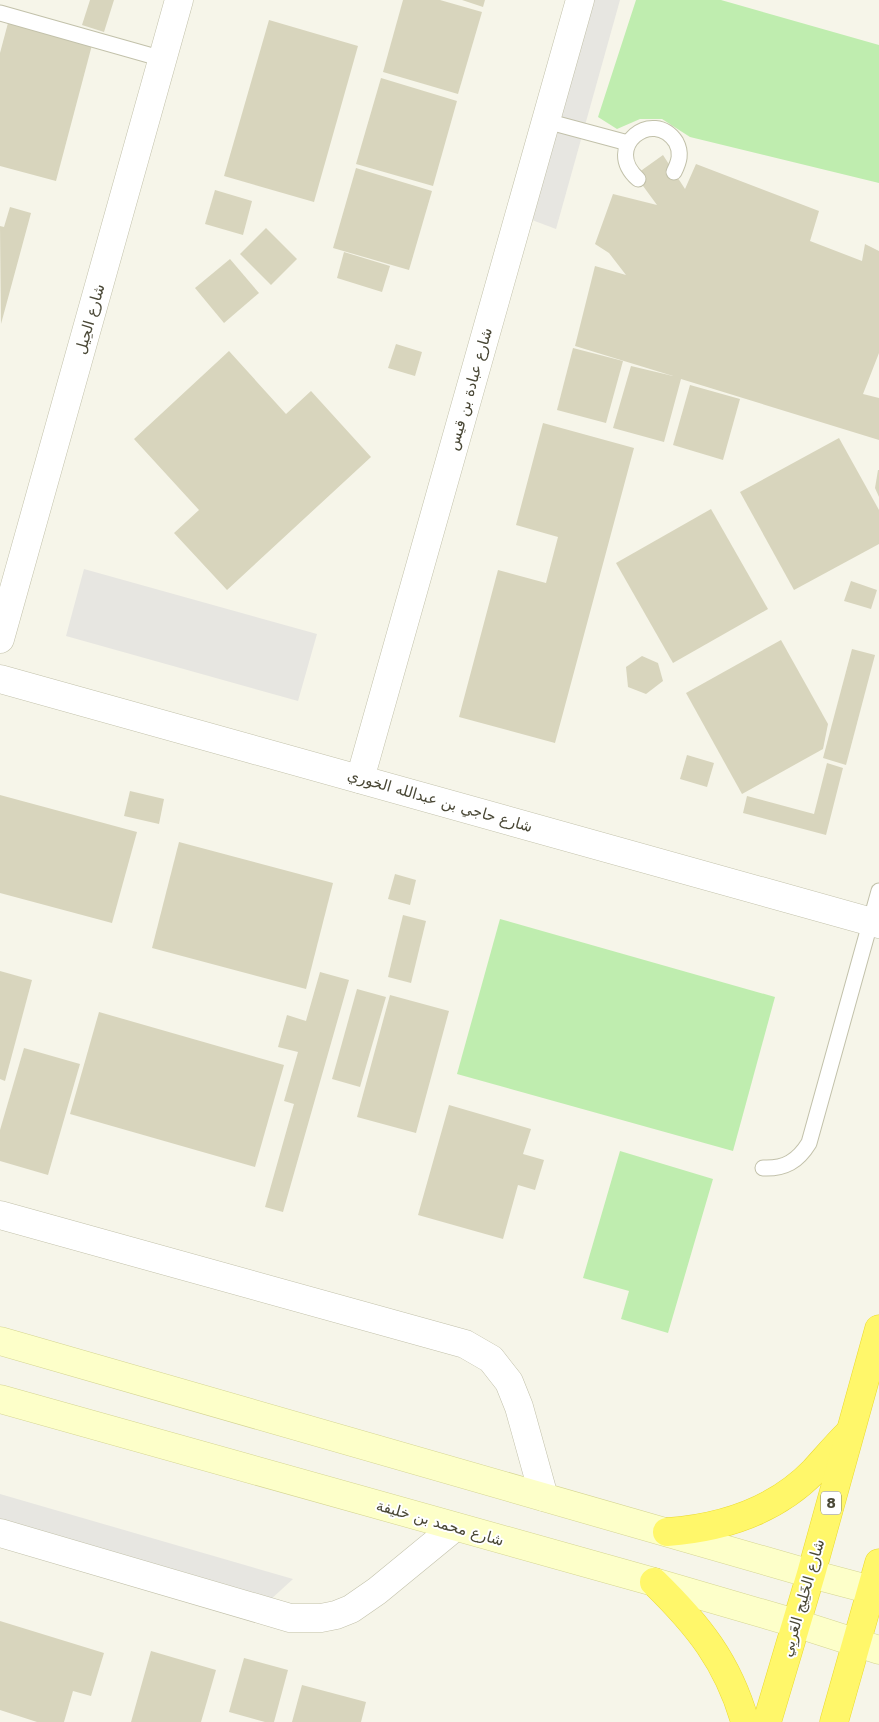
<svg xmlns="http://www.w3.org/2000/svg" width="879" height="1722" viewBox="0 0 879 1722" font-family="'DejaVu Sans',Cairo,sans-serif">
	<style>
		.green { fill: #bfedaf }
		.parking { fill: #e7e6e1 }
		.building { fill: #d8d5bd }
		.lines { fill: none; stroke-linecap: round; stroke-linejoin: round }
		.lane-casing { stroke: #c2c1aa; stroke-width: 17 }
		.street-casing { stroke: #c2c1aa; stroke-width: 29 }
		.secondary-casing { stroke: #d5d593; stroke-width: 29 }
		.highway-casing { stroke: #eada2e; stroke-width: 29 }
		.lane { stroke: #fff; stroke-width: 15 }
		.street { stroke: #fff; stroke-width: 28 }
		.secondary { stroke: #fdffc9; stroke-width: 28 }
		.highway { stroke: #fff76a; stroke-width: 28 }
		.labels { text-anchor: middle; dominant-baseline: central; stroke-width: 4; stroke-linejoin: round; paint-order: stroke }
		.shield { fill: #fff; stroke: #807f72; stroke-width: 1 }
		.shield-label { font-size: 14px; font-weight: bold; fill: #4a4836 }
		.street-label { font-size: 15px; fill: #4a4836; stroke: #fff }
	</style>
	<rect width="100%" height="100%" fill="#f6f5e9"/>
	<!-- green -->
	<g class="green">
		<path d="M 636,0 L 721,0 L 879,45 L 879,183 L 690,137 L 662,119 L 640,119 L 617,129 L 598,117 Z"/>
		<path d="M 500,919 L 775,997 L 733,1151 L 457,1074 Z"/>
		<path d="M 620,1151 L 713,1179 L 668,1333 L 621,1319 L 629,1291 L 583,1278 Z"/>
	</g>
	<!-- parking -->
	<g class="parking">
		<path d="M 593,0 L 620,0 L 556,229 L 532,220 Z"/>
		<path d="M 84,569 L 317,634 L 298,701 L 66,636 Z"/>
		<path d="M 0,1494 L 293,1579 L 269,1601 L 0,1523 Z"/>
	</g>
	<!-- building -->
	<g class="building">
		<path d="M 90,0 L 114,0 L 104,32 L 82,25 Z"/>
		<path d="M 403,0 L 440,0 L 482,12 L 458,94 L 383,72 Z"/>
		<path d="M 462,0 L 485,0 L 483,7 Z"/>
		<path d="M 269,20 L 358,46 L 314,202 L 224,176 Z"/>
		<path d="M 8,23 L 92,45 L 56,181 L 0,166 L 0,53 Z"/>
		<path d="M 381,78 L 457,101 L 433,186 L 356,164 Z"/>
		<path d="M 663,155 L 685,189 L 696,164 L 819,211 L 810,241 L 862,261 L 865,244 L 879,251 L 879,353 L 863,394 L 879,398 L 879,440 L 681,379 L 664,442 L 613,428 L 631,366 L 673,376 L 575,346 L 595,266 L 626,275 L 609,253 L 595,244 L 613,194 L 657,205 L 635,175 Z"/>
		<path d="M 356,168 L 432,191 L 409,270 L 333,248 Z"/>
		<path d="M 215,190 L 252,201 L 243,235 L 205,224 Z"/>
		<path d="M 10,207 L 31,213 L 1,324 L 0,226 L 4,227 Z"/>
		<path d="M 266,228 L 297,259 L 271,285 L 240,254 Z"/>
		<path d="M 344,252 L 390,266 L 382,292 L 337,278 Z"/>
		<path d="M 230,259 L 259,293 L 224,323 L 195,288 Z"/>
		<path d="M 396,344 L 422,352 L 415,376 L 388,368 Z"/>
		<path d="M 573,348 L 623,361 L 606,423 L 557,410 Z"/>
		<path d="M 229,351 L 286,414 L 311,391 L 371,457 L 227,590 L 174,533 L 199,510 L 134,439 Z"/>
		<path d="M 690,385 L 740,399 L 723,460 L 673,445 Z"/>
		<path d="M 543,423 L 634,448 L 555,743 L 459,717 L 498,570 L 546,583 L 558,537 L 516,525 Z"/>
		<path d="M 839,438 L 879,510 L 879,544 L 794,590 L 740,492 Z"/>
		<path d="M 878,470 L 879,470 L 879,497 L 875,488 Z"/>
		<path d="M 711,509 L 768,609 L 673,663 L 616,563 Z"/>
		<path d="M 851,581 L 877,590 L 871,609 L 844,601 Z"/>
		<path d="M 781,640 L 828,724 L 823,749 L 742,794 L 686,693 Z"/>
		<path d="M 852,649 L 875,655 L 846,765 L 823,758 Z"/>
		<path d="M 642,656 L 658,663 L 663,681 L 646,694 L 628,687 L 626,667 Z"/>
		<path d="M 687,755 L 714,763 L 707,787 L 680,779 Z"/>
		<path d="M 827,763 L 843,768 L 826,835 L 743,813 L 747,796 L 814,814 Z"/>
		<path d="M 130,791 L 164,799 L 159,824 L 124,816 Z"/>
		<path d="M 0,795 L 137,832 L 112,923 L 0,893 Z"/>
		<path d="M 179,842 L 333,883 L 306,989 L 152,948 Z"/>
		<path d="M 395,874 L 416,880 L 410,905 L 388,899 Z"/>
		<path d="M 403,915 L 426,921 L 411,983 L 388,977 Z"/>
		<path d="M 0,971 L 32,980 L 5,1081 L 0,1079 Z"/>
		<path d="M 320,972 L 349,980 L 283,1212 L 265,1207 L 294,1104 L 284,1101 L 298,1052 L 278,1047 L 287,1015 L 306,1021 Z"/>
		<path d="M 357,989 L 386,997 L 360,1087 L 332,1079 Z"/>
		<path d="M 390,995 L 449,1011 L 416,1133 L 357,1117 Z"/>
		<path d="M 99,1012 L 284,1065 L 255,1167 L 70,1114 Z"/>
		<path d="M 24,1048 L 80,1064 L 48,1175 L 0,1161 L 0,1130 Z"/>
		<path d="M 449,1105 L 531,1129 L 523,1154 L 544,1160 L 535,1190 L 518,1185 L 503,1239 L 418,1215 Z"/>
		<path d="M 0,1621 L 104,1653 L 91,1696 L 73,1691 L 64,1722 L 37,1722 L 0,1710 Z"/>
		<path d="M 151,1651 L 216,1670 L 201,1722 L 131,1722 Z"/>
		<path d="M 244,1658 L 288,1670 L 274,1722 L 265,1722 L 229,1712 Z"/>
		<path d="M 302,1685 L 366,1702 L 361,1722 L 292,1722 Z"/>
	</g>
	<g class="lines">
		<!-- lane casing -->
		<g class="lane-casing">
			<g id="lane">
				<path d="M 0,13 L 163,59"/>
				<path d="M 546,121 L 628,143"/>
				<path d="M 638,179 C 602,147 653,107 676,142 C 682,153 679,162 674,172"/>
				<path d="M 763,1168 C 785,1169 798,1161 809,1143 L 879,891"/>
			</g>
		</g>
		<!-- street casing -->
		<g class="street-casing">
			<g id="street">
				<path d="M 0,639 L 179,0"/>
				<path d="M 0,679 L 879,924"/>
				<path d="M 360,779 L 580,0"/>
				<path d="M 0,1215 L 465,1344 L 491,1359 L 509,1382 L 519,1407 L 544,1497"/>
				<path d="M 0,1533 L 290,1618 L 321,1618 L 336,1615 L 351,1609 L 377,1591 L 455,1527"/>
			</g>
		</g>
		<!-- secondary casing -->
		<g class="secondary-casing">
			<g id="secondary">
				<path d="M 0,1341 L 811,1574 L 879,1592"/>
				<path d="M 0,1399 L 654,1582 L 795,1623 L 879,1650"/>
			</g>
		</g>
		<!-- highway casing -->
		<g class="highway-casing">
			<g id="highway">
				<path d="M 667,1532 C 721,1528 775,1511 814,1471 C 825,1459 836,1446 848,1434"/>
				<path d="M 654,1582 C 698,1625 728,1662 745,1722"/>
				<path d="M 767,1722 L 811,1574 L 879,1329"/>
				<path d="M 834,1722 L 879,1563"/>
			</g>
		</g>
		<!-- lane -->
		<use href="#lane" class="lane"/>
		<!-- street -->
		<use href="#street" class="street"/>
		<!-- secondary -->
		<use href="#secondary" class="secondary"/>
		<!-- highway -->
		<use href="#highway" class="highway"/>
	</g>
	<g class="labels">
		<!-- shield labels -->
		<rect class="shield" x="821" y="1491.5" width="20" height="23" rx="4"/>
		<g class="shield-label">
			<text x="831" y="1503">8</text>
		</g>
		<!-- street labels -->
		<g class="street-label">
			<text transform="translate(90 319) rotate(-74)">شارع الحِيل</text>
			<text transform="translate(470 389) rotate(-74)">شارع عبادة بن قيس</text>
			<text transform="translate(440 801) rotate(16)">شارع حاجي بن عبدالله الخوري</text>
			<text transform="translate(440 1523) rotate(16)">شارع محمد بن خليفة</text>
			<text transform="translate(803 1598) rotate(-74)">شارع الخَلِيج العَربِي</text>
		</g>
	</g>
</svg>
